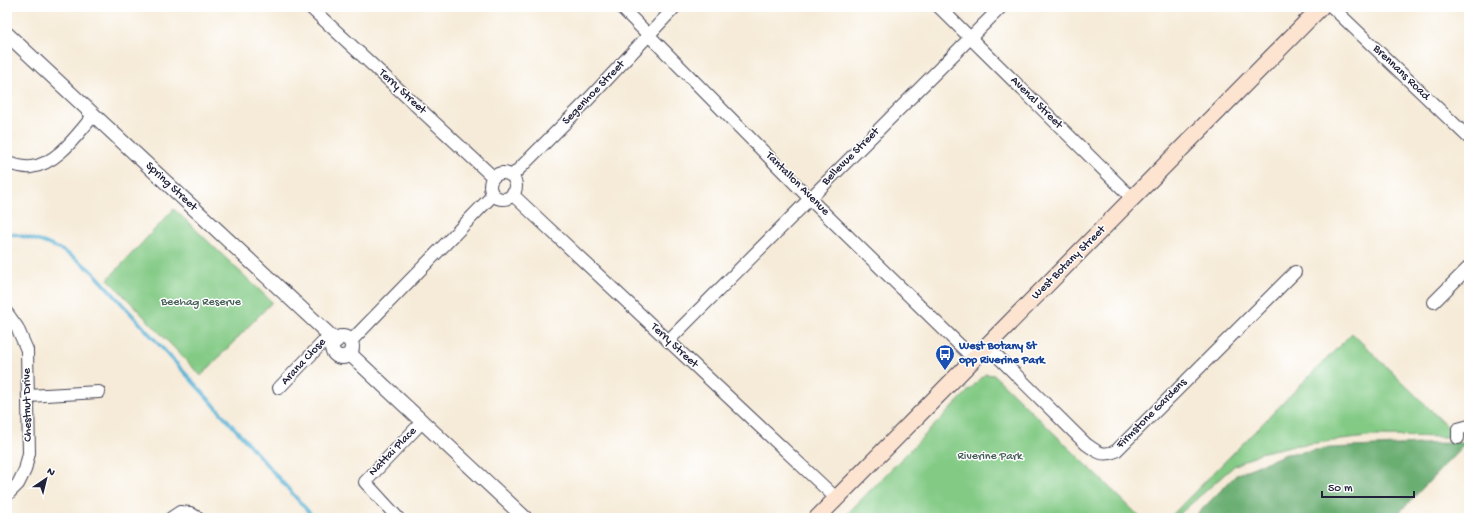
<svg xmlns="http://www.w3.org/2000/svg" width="1476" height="525" viewBox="0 0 1476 525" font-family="'Gochi Hand',sans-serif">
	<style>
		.green { fill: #83ca85; stroke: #527660 }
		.forest { fill: #6aae72; stroke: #466856 }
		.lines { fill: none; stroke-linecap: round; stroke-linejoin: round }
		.stream { stroke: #59b2d6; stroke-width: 3.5 }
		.minor-casing { stroke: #424053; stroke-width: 14 }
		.tertiary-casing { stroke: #424053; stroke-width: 16 }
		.secondary-casing { stroke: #424053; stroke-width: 18 }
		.minor { stroke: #fff; stroke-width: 12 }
		.tertiary { stroke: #fff; stroke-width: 14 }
		.secondary { stroke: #fde4d1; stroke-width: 16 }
		.labels { text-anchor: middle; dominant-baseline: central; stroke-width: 3; stroke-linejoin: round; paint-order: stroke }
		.street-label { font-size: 12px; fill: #22223b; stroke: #fff }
		.park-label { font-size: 12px; fill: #445d55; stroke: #fff }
		.transit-label { font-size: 12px; font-weight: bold; fill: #164399; stroke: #fff; text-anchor: start }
	</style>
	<rect width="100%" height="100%" fill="#fff"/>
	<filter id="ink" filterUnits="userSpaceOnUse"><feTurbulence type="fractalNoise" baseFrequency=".025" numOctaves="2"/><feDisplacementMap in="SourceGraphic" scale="8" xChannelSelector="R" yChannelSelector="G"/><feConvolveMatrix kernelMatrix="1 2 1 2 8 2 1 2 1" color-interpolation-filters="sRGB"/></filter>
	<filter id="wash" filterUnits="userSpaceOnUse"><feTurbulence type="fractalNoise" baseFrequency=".012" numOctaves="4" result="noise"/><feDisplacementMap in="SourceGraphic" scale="16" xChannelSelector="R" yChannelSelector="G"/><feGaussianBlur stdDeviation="0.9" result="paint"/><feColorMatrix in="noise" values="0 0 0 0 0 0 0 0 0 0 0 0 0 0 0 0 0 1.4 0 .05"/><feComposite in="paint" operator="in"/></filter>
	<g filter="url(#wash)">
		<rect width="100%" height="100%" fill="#f6ebd8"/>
		<!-- green -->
		<g class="green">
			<path d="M 174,209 L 272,302 L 201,376 L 108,279 Z"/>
			<path d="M 1352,333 L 1451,430 L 1448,437 L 1376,436 L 1290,446 L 1260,453 L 1234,466 L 1175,518 L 1169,518 Z"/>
			<path d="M 985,374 L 994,375 L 1141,518 L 843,518 Z"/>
		</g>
		<!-- forest -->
		<path class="forest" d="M 1467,442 L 1394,518 L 1193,518 L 1237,474 L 1286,454 L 1330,448 Z"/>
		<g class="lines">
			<!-- stream -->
			<path class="stream" d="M 7,233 C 44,240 65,248 94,273 L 214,405 L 314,518"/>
		</g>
	</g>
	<g filter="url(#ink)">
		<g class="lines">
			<!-- minor casing -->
			<g class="minor-casing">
				<g id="minor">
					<path d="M 310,7 L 493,177"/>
					<path d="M 621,7 L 818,207 L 974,359"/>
					<path d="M 939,7 L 1132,198"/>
					<path d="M 1332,7 L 1469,138"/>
					<path d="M 7,163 C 14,165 24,168 31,167 C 58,164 77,134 94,115"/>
					<circle cx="503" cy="186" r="13"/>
					<path d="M 512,176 L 584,104 L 675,7"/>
					<path d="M 512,194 L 836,498"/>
					<path d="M 1434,302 L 1469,267"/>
					<path d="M 7,313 L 17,327 L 27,350 L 29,453 L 25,470 L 18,484 L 7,495"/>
					<path d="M 668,341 L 1001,7"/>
					<path d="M 350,342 L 493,195"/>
					<path d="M 987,346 L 1086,444 C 1097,452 1103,457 1116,451 L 1295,272"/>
					<path d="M 279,388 L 330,335"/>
					<path d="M 28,396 L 99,392"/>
					<path d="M 1458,438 L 1458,429 L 1469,426"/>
					<path d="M 171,518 L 180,512 L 190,513 L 198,518"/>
					<path d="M 398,518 L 365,482 L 422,422"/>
				</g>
			</g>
			<!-- tertiary casing -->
			<g class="tertiary-casing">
				<g id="tertiary">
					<path d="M 7,34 L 336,341"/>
					<circle cx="342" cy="347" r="10"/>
					<path d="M 350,354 L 525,518"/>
				</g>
			</g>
			<!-- secondary casing -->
			<g class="secondary-casing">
				<path id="secondary" d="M 817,518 L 1321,7"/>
			</g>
			<!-- minor -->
			<use href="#minor" class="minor"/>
			<!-- tertiary -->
			<use href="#tertiary" class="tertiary"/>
			<!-- secondary -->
			<use href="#secondary" class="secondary"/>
		</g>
	</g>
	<!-- icons -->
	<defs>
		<g id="bus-pin" transform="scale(1)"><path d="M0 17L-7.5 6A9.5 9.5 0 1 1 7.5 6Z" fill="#1a4fb4" stroke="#fff"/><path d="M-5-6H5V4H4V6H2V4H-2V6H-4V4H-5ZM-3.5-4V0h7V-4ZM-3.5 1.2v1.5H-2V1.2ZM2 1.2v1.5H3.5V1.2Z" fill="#fff"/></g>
	</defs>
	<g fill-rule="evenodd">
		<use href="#bus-pin" x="945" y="354"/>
	</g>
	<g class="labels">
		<!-- street labels -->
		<g class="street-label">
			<text transform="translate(1401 73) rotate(44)">Brennans Road</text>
			<text transform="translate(402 92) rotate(43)">Terry Street</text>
			<text transform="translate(594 93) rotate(-46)">Segenhoe Street</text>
			<text transform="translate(1036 103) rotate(45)">Avenal Street</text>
			<text transform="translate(851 157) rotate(-45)">Bellevue Street</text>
			<text transform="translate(797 184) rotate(45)">Tantallon Avenue</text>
			<text transform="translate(171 187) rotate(43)">Spring Street</text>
			<text transform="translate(1069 263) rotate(-45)">West Botany Street</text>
			<text transform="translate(674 346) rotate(43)">Terry Street</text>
			<text transform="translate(304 362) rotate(-47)">Arana Close</text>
			<text transform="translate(28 405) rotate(-91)">Chestnut Drive</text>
			<text transform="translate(1152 414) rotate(-45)">Firmstone Gardens</text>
			<text transform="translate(393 452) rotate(-46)">Nattai Place</text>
		</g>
		<!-- park labels -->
		<g class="park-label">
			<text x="201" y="303">Beehag Reserve</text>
			<text x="990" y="457">Riverine Park</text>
		</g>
		<!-- transit labels -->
		<g class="transit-label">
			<text x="959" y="347">West Botany St<tspan x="959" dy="14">opp Riverine Park</tspan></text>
		</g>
	</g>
	<!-- margin -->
	<rect width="1476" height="525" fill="none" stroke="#fff" stroke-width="24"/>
	<!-- north arrow -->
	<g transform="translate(46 479) rotate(35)" stroke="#ffffff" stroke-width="3" paint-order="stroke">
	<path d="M0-3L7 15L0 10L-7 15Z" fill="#22223b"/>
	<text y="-6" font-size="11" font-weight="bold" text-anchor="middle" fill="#22223b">N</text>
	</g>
	<!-- scale -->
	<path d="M1322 491v6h92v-6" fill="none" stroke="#22223b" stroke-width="2"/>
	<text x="1328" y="491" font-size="12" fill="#22223b" stroke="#ffffff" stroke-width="3" paint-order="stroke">50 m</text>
</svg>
